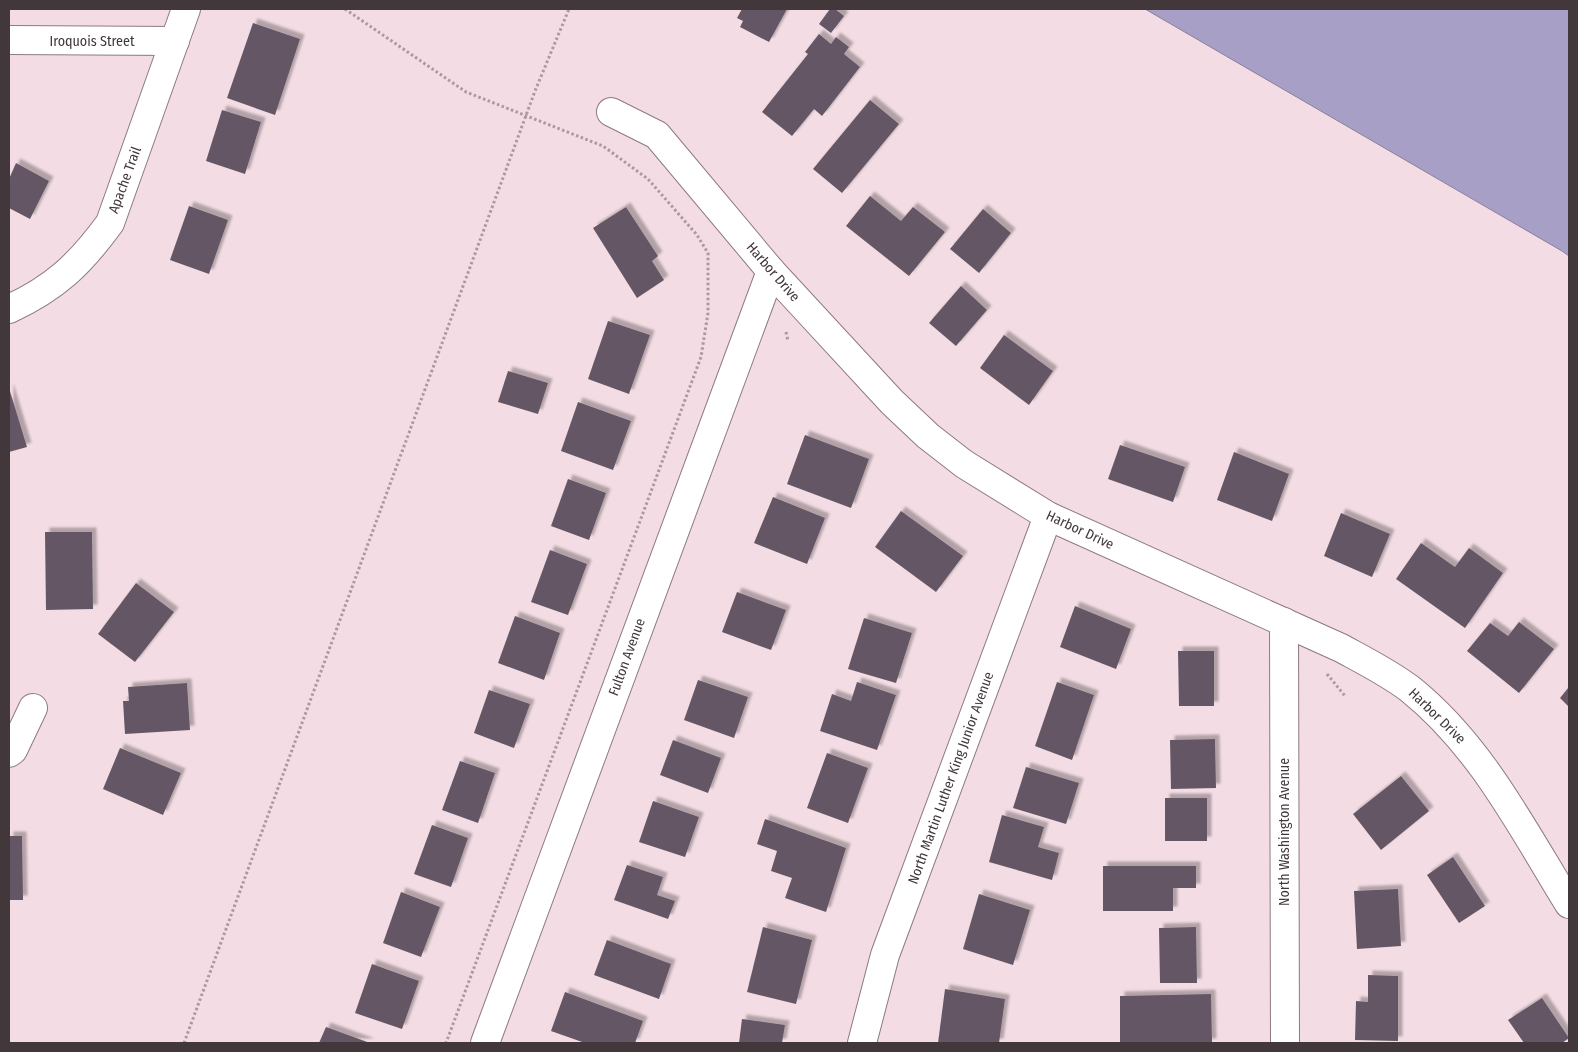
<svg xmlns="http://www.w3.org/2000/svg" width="1578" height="1052" viewBox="0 0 1578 1052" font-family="'Fira Sans Condensed',sans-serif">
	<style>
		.water { fill: #a79fc5; stroke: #89809c }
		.building { fill: #655765; filter: url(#shadow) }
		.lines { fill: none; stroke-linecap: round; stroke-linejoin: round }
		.minor-casing { stroke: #8e7a80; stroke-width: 30 }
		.path { stroke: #ab999f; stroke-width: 3; stroke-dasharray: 2.5 2.5; stroke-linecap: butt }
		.minor { stroke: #fff; stroke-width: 28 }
		.labels { text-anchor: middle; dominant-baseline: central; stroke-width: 5; stroke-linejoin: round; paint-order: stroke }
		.street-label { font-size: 14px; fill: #42383b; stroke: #fff }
	</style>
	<defs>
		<filter id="shadow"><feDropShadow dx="4.5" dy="-4.5" stdDeviation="1" flood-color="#0004"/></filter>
	</defs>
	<rect width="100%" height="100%" fill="#f3dce3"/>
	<!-- water -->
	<path class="water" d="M 1145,9 L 1569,9 L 1569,256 L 1562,251 Z"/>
	<!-- building -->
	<g class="building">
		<path d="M 742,9 L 787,9 L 769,42 L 740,27 L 743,21 L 737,18 Z"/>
		<path d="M 830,9 L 835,9 L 844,16 L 831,33 L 819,24 Z"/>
		<path d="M 253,23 L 300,39 L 275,115 L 227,98 Z"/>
		<path d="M 819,34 L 831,44 L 836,37 L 849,47 L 844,54 L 860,67 L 822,116 L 814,109 L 792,136 L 762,112 L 808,54 L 805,52 Z"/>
		<path d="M 870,100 L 899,124 L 842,193 L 813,169 Z"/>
		<path d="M 222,110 L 261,122 L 245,174 L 206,161 Z"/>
		<path d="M 16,163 L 49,181 L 30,219 L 9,208 L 9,179 Z"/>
		<path d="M 870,196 L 901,221 L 913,207 L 945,232 L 909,276 L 846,226 Z"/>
		<path d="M 189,206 L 228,220 L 209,274 L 170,260 Z"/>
		<path d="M 626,207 L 658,256 L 652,261 L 664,280 L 637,298 L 593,228 Z"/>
		<path d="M 983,209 L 1011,233 L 979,273 L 950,249 Z"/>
		<path d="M 961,286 L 987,310 L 956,346 L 929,323 Z"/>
		<path d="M 608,321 L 650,335 L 629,394 L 588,379 Z"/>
		<path d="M 1004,335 L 1053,371 L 1029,405 L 980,368 Z"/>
		<path d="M 508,371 L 548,383 L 538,414 L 498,402 Z"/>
		<path d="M 9,388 L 27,447 L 9,452 Z"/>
		<path d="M 578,402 L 631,421 L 613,470 L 561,451 Z"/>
		<path d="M 805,435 L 869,459 L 851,508 L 787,484 Z"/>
		<path d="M 1120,445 L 1185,467 L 1173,502 L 1108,479 Z"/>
		<path d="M 1234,452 L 1289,474 L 1272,521 L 1217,500 Z"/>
		<path d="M 568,479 L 606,493 L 589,540 L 551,526 Z"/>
		<path d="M 773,497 L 825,518 L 807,564 L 754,543 Z"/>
		<path d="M 901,511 L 963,556 L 936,592 L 875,547 Z"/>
		<path d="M 1341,513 L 1390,534 L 1372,577 L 1324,556 Z"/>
		<path d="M 45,532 L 92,532 L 93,609 L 46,610 Z"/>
		<path d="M 1421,543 L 1455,567 L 1469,548 L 1503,573 L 1465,628 L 1396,579 Z"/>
		<path d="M 550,550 L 587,564 L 568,615 L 531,602 Z"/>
		<path d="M 136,583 L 174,612 L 135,662 L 98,634 Z"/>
		<path d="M 737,592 L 786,610 L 771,650 L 722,632 Z"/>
		<path d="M 1075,606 L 1131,629 L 1116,669 L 1060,647 Z"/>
		<path d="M 515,616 L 560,633 L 544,680 L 498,663 Z"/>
		<path d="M 864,618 L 912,633 L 896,683 L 848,669 Z"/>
		<path d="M 1519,622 L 1554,649 L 1519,693 L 1467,651 L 1490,623 L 1508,636 Z"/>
		<path d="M 1178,651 L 1214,651 L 1214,706 L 1179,706 Z"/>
		<path d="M 698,680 L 748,697 L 734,738 L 684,720 Z"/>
		<path d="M 857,682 L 896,695 L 877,750 L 820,731 L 832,694 L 851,701 Z"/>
		<path d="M 1057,682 L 1094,695 L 1072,760 L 1035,746 Z"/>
		<path d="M 187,683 L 190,730 L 125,734 L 123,701 L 129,701 L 128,687 Z"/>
		<path d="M 1569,687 L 1569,707 L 1560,698 Z"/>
		<path d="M 489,690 L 530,704 L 514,748 L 474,733 Z"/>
		<path d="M 1215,739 L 1216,788 L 1171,789 L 1170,740 Z"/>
		<path d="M 673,740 L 721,758 L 708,793 L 660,775 Z"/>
		<path d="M 120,748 L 181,773 L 163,815 L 103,789 Z"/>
		<path d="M 827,753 L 868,768 L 848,823 L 807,808 Z"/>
		<path d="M 460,761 L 495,773 L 478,823 L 442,810 Z"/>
		<path d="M 1026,767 L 1079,783 L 1066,824 L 1013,808 Z"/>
		<path d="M 1401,776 L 1429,811 L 1381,850 L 1353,814 Z"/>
		<rect x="1165" y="798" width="42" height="43"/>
		<path d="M 653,801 L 699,817 L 685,857 L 639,842 Z"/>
		<path d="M 1002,815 L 1044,827 L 1038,847 L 1059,853 L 1052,880 L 989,862 Z"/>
		<path d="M 765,819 L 846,848 L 826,912 L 785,898 L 792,878 L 771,871 L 777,851 L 757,844 Z"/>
		<path d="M 432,825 L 468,838 L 451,887 L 414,874 Z"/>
		<path d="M 9,836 L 22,836 L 23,900 L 9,900 Z"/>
		<path d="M 1453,857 L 1485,906 L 1459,923 L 1427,875 Z"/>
		<path d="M 627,865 L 663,877 L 657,895 L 675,901 L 668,919 L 614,900 Z"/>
		<path d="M 1103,866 L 1196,866 L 1196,888 L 1173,888 L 1173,911 L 1103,911 Z"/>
		<path d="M 1398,889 L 1401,946 L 1357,949 L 1354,891 Z"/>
		<path d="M 401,892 L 440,907 L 421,957 L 383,943 Z"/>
		<path d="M 979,894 L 1030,910 L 1013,965 L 963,949 Z"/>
		<path d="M 763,927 L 812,940 L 796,1004 L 747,992 Z"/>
		<path d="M 1196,927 L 1197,983 L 1160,983 L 1159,928 Z"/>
		<path d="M 607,940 L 671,964 L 659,999 L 594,975 Z"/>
		<path d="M 372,964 L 419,981 L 402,1029 L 355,1013 Z"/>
		<path d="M 1368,975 L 1398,976 L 1398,1041 L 1355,1040 L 1356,1001 L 1368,1002 Z"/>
		<path d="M 945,989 L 1005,999 L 999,1043 L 938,1043 Z"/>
		<path d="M 565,992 L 643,1021 L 635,1043 L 585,1043 L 551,1031 Z"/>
		<path d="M 1211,994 L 1212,1043 L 1120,1043 L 1120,996 Z"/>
		<path d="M 1542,998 L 1569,1038 L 1562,1043 L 1524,1043 L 1508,1020 Z"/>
		<path d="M 742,1019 L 785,1025 L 782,1043 L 739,1043 Z"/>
		<path d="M 326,1027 L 370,1043 L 319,1043 Z"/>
	</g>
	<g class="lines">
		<!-- minor casing -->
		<g class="minor-casing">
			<g id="minor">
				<path d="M 9,40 L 175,41"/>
				<path d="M 611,112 L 657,135 L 771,271 L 892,402 L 928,436 L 964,464 L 1048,516 L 1341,648 C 1365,661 1389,673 1410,689 C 1481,746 1522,828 1569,904"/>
				<path d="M 9,309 C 55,288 80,264 110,223 L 186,9"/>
				<path d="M 1284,622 L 1285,1043"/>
				<path d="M 9,753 L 13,750 L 33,708"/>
				<path d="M 485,1043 L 771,271"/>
				<path d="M 862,1043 L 885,955 L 1048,516"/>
			</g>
		</g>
		<!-- path -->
		<g class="path">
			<path d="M 345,9 L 466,92 L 603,146 L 648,179 L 697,235 L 708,253 L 708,313 L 701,357 L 446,1043"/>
			<path d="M 786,332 L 788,341"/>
			<path d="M 1327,674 L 1345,696"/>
			<path d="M 184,1043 L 535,91 L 569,9"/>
		</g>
		<!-- minor -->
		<use href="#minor" class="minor"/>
	</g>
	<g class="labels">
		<!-- street labels -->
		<g class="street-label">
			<text x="92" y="41">Iroquois Street</text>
			<text transform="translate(125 180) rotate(-70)">Apache Trail</text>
			<text transform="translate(773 272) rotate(49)">Harbor Drive</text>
			<text transform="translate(1080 530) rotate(25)">Harbor Drive</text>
			<text transform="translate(627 657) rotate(-70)">Fulton Avenue</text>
			<text transform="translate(1437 716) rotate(44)">Harbor Drive</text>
			<text transform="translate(951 778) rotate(-70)">North Martin Luther King Junior Avenue</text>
			<text transform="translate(1284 832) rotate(-90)">North Washington Avenue</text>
		</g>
	</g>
	<!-- border -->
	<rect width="1578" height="1052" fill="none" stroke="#42383b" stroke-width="20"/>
</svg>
